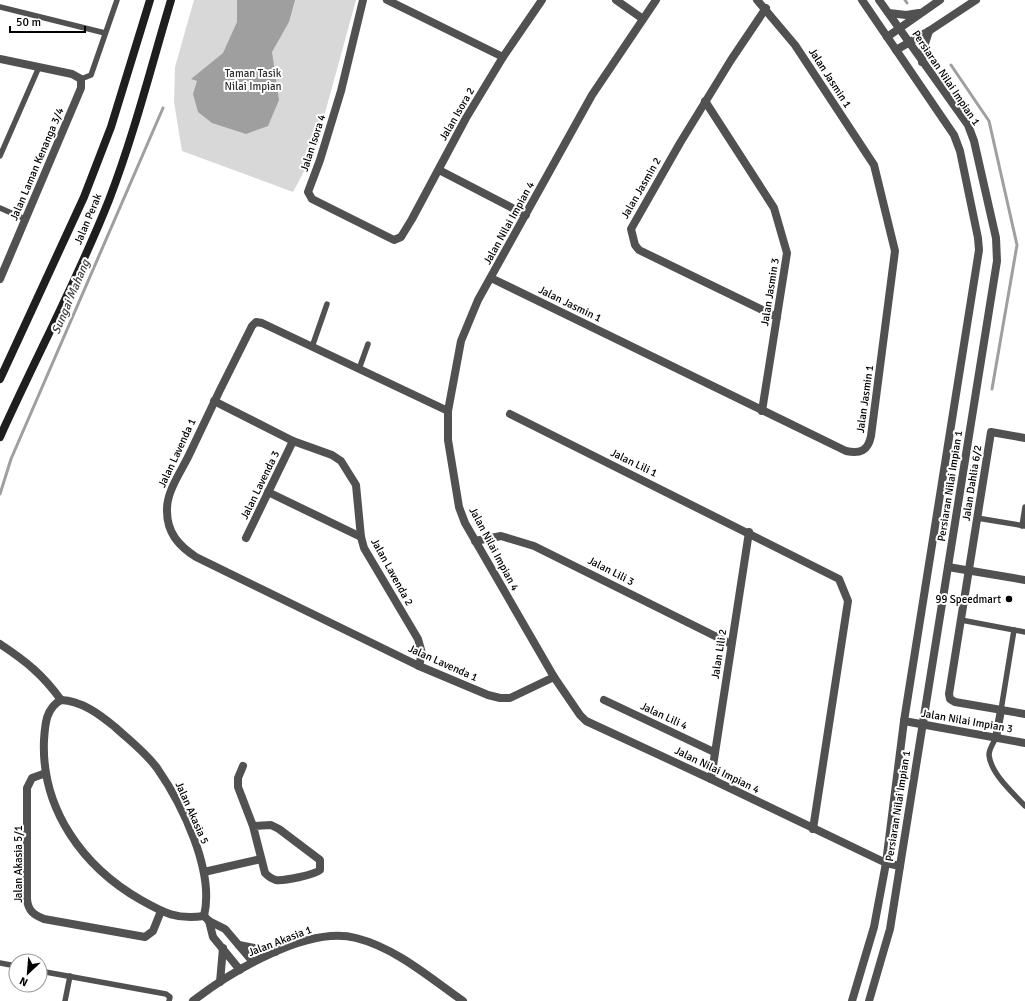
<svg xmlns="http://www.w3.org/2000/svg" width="1025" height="1001" viewBox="0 0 1025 1001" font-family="Signika,sans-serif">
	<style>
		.green { fill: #d8d8d8 }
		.water { fill: #9f9f9f }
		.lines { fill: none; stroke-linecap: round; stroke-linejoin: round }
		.stream { stroke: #9f9f9f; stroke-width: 3 }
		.service { stroke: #515151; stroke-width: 5.5 }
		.minor { stroke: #515151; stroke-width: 8 }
		.tertiary { stroke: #515151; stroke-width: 8 }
		.secondary { stroke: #1e1e1e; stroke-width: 8 }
		.poi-dot { fill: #000; stroke: #fff; stroke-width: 1.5 }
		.labels { text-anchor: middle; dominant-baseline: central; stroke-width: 4; stroke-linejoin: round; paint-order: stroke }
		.park-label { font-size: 11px; fill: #2f2f2f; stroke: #fff }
		.street-label { font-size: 11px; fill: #000; stroke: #fff }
		.poi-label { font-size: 11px; fill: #000; stroke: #fff; text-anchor: end }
		.water-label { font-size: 12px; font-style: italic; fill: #404040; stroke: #fff }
	</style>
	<rect width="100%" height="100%" fill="#fff"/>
	<!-- green -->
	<path class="green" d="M 194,0 L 356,0 L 322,124 L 309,162 L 293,192 L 182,151 L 174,102 L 175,67 Z"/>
	<!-- water -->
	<path class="water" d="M 237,0 L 295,0 L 289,22 L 272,52 L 279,100 L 268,126 L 246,134 L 212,123 L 198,112 L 193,94 L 197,81 L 191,79 L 223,53 L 237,22 Z"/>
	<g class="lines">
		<!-- stream -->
		<g class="stream">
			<path d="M 905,0 L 907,3"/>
			<path d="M 951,65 L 989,121 L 1017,245 L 992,389"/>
			<path d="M 0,494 L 11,459 L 163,108"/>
		</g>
		<!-- service -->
		<g class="service">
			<path d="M 0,7 L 105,33"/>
			<path d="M 81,79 L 91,75 L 117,0"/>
			<path d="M 0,156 L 39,67"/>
			<path d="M 0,208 L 25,219"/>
			<path d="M 312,347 L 327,304"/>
			<path d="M 359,369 L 368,344"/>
			<path d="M 977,518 L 1025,526"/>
			<path d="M 1022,526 L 1025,507"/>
			<path d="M 961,620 L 1025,632"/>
			<path d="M 1001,710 L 1014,630"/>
			<path d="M 996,738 C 993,743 989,749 989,755 C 991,774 1013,793 1025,806"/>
			<path d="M 0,963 L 16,966"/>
			<path d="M 40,971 L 166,994 L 170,997 L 169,1001"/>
			<path d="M 65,1001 L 70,976"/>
		</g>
		<!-- minor -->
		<g class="minor">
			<path d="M 363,0 L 341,91 L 320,160 L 308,192 L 312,199 L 394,240 L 401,237 L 412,219 L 466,118 L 503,57 L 542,0"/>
			<path d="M 387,0 L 503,57"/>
			<path d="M 616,0 L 643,19"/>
			<path d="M 656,0 L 592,95 L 478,300 L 461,341 L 448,411 L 448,440 L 459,507 L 465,523 L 554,677 L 580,715 L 586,721 L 711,779 L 886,863 L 900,866"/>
			<path d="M 766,8 L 731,60 L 680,143 L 631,229 L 635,245 L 639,250 L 777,317"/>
			<path d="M 0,59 L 72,74 L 81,79 L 81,88 L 0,279"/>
			<path d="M 705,101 L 774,208 L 787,253 L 762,411"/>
			<path d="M 439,170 L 526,215"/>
			<path d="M 491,278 L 846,451 C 860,454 868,451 871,436 L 895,251 L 874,165 L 795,45 L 757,0"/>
			<path d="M 214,401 L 293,441 L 332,455 L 341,461 L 356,485 L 361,537 L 364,548 L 418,639 L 422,653 L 419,666"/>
			<path d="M 448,411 L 262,323 L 256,322 L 252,326 C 230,369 209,412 189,455 C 181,472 166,492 167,511 C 167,533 179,546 196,557 L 419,666 L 488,695 L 500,698 L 510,698 L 554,677"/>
			<path d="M 510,414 L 839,579 L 848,601 L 813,829"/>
			<path d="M 1025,438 L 991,432 L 949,694 L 950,699 L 955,702 L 1025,714"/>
			<path d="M 268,492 L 361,537"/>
			<path d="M 246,538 L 293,441"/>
			<path d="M 475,541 L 501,536 L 534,546 L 731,644"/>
			<path d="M 948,567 L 1025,580"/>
			<path d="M 0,644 C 26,661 43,675 61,700"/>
			<path d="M 61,700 C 46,708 45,724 44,740 C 41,809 83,867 141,900 C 164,913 177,920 204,916"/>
			<path d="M 61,700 C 82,701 99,714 115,727 C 129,740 145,752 157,768 C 182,804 215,871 204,916"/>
			<path d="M 604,700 L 714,752"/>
			<path d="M 904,721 L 1025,743"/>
			<path d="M 996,738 L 1001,710"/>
			<path d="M 243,766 L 238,778 L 238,787 L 253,826 L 265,873 C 268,876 271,879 276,880 C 284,881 314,875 320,870 L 320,860 L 279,829 L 271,825 L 253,826"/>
			<path d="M 46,773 L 32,778 L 27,788 L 27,899 C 28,911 34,915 44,919 L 145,937 L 153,931 L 161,911"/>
			<path d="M 711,779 L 749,532"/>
			<path d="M 204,872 L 261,859"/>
			<path d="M 204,916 L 209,921 L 225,929 L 253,962"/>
			<path d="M 209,921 L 213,937 L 240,970"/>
			<path d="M 239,945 L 275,952"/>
			<path d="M 220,982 L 223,948"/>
			<path d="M 193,1001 C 230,972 308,925 356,938 C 396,948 430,978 463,1001"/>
		</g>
		<!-- tertiary -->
		<g class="tertiary">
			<path d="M 889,13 L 906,15 L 919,13"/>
			<path d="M 887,37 L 940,0"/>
			<path d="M 896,50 L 929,31 L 976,0"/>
			<path d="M 922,62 L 923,50 L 929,31"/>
			<path d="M 852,1001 L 874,927 L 886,863 L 904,721 L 979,250 L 978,238 L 960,151 L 954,135 L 862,0"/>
			<path d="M 869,1001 L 890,929 L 900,866 L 997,261 L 996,238 L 974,141 L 968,125 L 879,0"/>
		</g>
		<!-- secondary -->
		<g class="secondary">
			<path d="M 0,379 L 84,197 L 111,127 L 150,0"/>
			<path d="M 0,437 C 36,357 77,281 109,200 C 134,135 151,67 171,0"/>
		</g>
	</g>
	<!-- markers -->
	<circle class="poi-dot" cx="1009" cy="599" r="4"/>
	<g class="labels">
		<!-- park labels -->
		<g class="park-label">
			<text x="253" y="73">Taman Tasik<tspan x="253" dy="13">Nilai Impian</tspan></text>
		</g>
		<!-- street labels -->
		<g class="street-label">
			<text transform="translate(830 78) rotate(57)">Jalan Jasmin 1</text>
			<text transform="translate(946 78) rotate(56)">Persiaran Nilai Impian 1</text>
			<text transform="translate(457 114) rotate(-60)">Jalan Isora 2</text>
			<text transform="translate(313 143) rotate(-72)">Jalan Isora 4</text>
			<text transform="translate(37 164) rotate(-67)">Jalan Laman Kenanga 3/4</text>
			<text transform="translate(641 188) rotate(-60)">Jalan Jasmin 2</text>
			<text transform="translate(88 219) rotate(-67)">Jalan Perak</text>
			<text transform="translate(509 223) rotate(-61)">Jalan Nilai Impian 4</text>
			<text transform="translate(770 292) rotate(-81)">Jalan Jasmin 3</text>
			<text transform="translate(570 304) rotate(26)">Jalan Jasmin 1</text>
			<text transform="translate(865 399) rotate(-82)">Jalan Jasmin 1</text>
			<text transform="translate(177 453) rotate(-65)">Jalan Lavenda 1</text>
			<text transform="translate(634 463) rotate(26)">Jalan Lili 1</text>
			<text transform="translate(972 483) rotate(-81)">Jalan Dahlia 6/2</text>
			<text transform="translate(260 485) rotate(-64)">Jalan Lavenda 3</text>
			<text transform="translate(950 486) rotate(-81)">Persiaran Nilai Impian 1</text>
			<text transform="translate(494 549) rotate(62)">Jalan Nilai Impian 4</text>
			<text transform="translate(611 571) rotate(27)">Jalan Lili 3</text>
			<text transform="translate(392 572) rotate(61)">Jalan Lavenda 2</text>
			<text transform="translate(719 654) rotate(-81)">Jalan Lili 2</text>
			<text transform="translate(443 663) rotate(24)">Jalan Lavenda 1</text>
			<text transform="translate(664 716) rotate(25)">Jalan Lili 4</text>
			<text transform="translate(967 721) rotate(10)">Jalan Nilai Impian 3</text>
			<text transform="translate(717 770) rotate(26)">Jalan Nilai Impian 4</text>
			<text transform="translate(898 806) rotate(-81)">Persiaran Nilai Impian 1</text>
			<text transform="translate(192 813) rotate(66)">Jalan Akasia 5</text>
			<text transform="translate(18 864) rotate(-90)">Jalan Akasia 5/1</text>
			<text transform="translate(280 941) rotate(-21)">Jalan Akasia 1</text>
		</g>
		<!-- poi labels -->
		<g class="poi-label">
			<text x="1001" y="599">99 Speedmart</text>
		</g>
		<!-- water labels -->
		<g class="water-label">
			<text transform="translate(71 297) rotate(-67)">Sungai Mahang</text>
		</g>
	</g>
	<!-- north arrow -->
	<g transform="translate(28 973) rotate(206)"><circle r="19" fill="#ffffff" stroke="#999999"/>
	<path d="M0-3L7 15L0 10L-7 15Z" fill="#000000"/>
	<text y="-6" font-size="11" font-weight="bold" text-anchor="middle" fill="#000000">N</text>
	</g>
	<!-- scale -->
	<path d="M10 26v6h75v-6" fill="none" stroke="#000000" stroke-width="2"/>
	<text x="16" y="26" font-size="12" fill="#000000" stroke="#ffffff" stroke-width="3" paint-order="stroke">50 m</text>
</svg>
